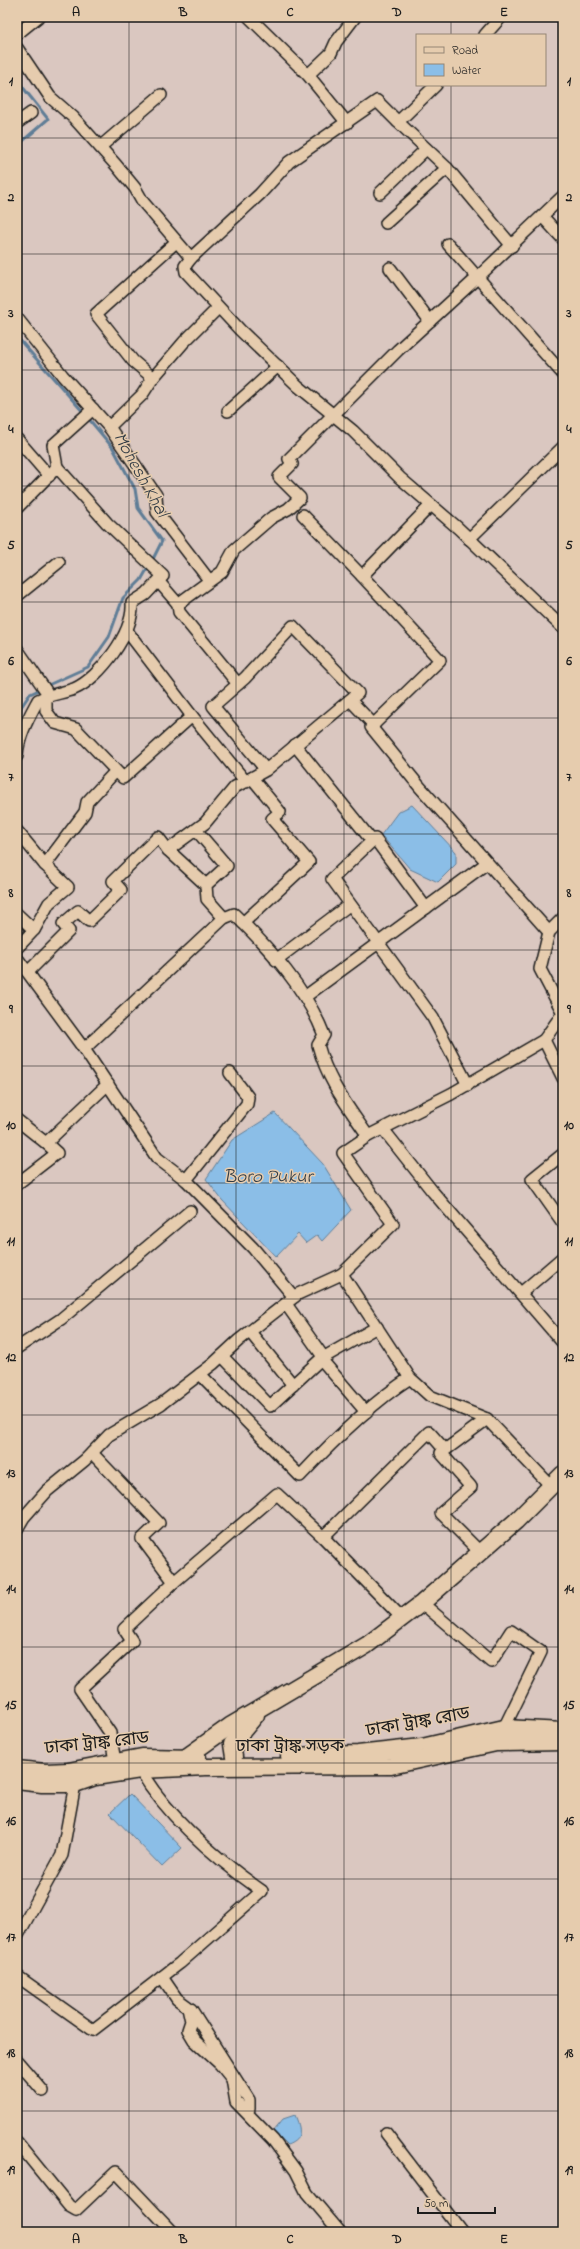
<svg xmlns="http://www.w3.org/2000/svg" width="580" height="2249" viewBox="0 0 580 2249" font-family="'Indie Flower','Noto Sans Bengali',sans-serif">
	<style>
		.water { fill: #8bbee7; stroke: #5f7d96 }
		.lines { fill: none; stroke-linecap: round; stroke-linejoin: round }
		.stream { stroke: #5f7d96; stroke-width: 3 }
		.street-casing { stroke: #1c1c1c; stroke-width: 14 }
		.secondary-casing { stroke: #1c1c1c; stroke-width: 19 }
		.street { stroke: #e6ccae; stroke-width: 11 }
		.secondary { stroke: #e6ccae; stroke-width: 16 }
		.grid { fill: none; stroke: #1c1c1c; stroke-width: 1; stroke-opacity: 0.55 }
		.labels { text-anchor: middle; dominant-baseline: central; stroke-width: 3; stroke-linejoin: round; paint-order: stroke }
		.street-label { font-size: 18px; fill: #1c1c1c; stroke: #e6ccae }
		.water-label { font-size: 19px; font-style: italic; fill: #323c45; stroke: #e6ccae }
		.neatline { fill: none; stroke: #1c1c1c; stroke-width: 1.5 }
		.grid-label { font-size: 13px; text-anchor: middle; font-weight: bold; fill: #1c1c1c }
	</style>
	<rect width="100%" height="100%" fill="#dac7c0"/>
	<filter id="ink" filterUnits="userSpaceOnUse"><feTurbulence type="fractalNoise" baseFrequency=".025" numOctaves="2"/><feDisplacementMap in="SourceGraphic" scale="8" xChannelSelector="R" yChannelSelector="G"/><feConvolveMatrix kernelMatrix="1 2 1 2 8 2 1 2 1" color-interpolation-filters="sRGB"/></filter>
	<g filter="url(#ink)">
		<!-- water -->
		<g class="water">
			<path d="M 412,805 L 456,852 L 456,864 L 438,882 L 410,869 L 381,835 L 398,812 Z"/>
			<path d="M 275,1113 L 323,1164 L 351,1210 L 322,1241 L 317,1235 L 306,1243 L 298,1234 L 276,1257 L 222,1200 L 206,1179 L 232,1140 Z"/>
			<path d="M 130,1794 L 182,1848 L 162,1867 L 110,1813 Z"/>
			<path d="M 295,2115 C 301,2129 303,2139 287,2145 L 273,2131 L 283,2119 Z"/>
		</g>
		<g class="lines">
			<!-- stream -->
			<g class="stream">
				<path d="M 17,80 L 48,119 L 17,146"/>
				<path d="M 17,337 L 84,413"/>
				<path d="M 88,418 L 113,448 L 135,489 L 138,508 L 162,541 L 152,561"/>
				<path d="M 46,686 L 88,667 L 109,637 L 123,598 L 141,580 L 149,566"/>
				<path d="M 17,713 L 30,694 L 41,689"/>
				<path d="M 17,2230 L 19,2232"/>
			</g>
			<!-- street casing -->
			<g class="street-casing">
				<g id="street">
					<path d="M 249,17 L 308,75 L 347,123"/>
					<path d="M 17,34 L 38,17"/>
					<path d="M 485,35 L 501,17"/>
					<path d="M 17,48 L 50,97 L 73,117 L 116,165 L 135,188 L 143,202 L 191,258"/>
					<path d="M 308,75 L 331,53 L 336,42 L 355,17"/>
					<path d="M 436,85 L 398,122 L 447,168 L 512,246"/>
					<path d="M 398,122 L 377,101 L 289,162 L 260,194 L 191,258 L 185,266 L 186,272 L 240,330 L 298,386 L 353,431 L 400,478 L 458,528 L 563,628"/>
					<path d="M 17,123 L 31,113"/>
					<path d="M 100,147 L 161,95"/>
					<path d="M 380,193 L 426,149"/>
					<path d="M 542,216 L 563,239"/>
					<path d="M 386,223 L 447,168"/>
					<path d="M 448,244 L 563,374"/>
					<path d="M 390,268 L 430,321"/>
					<path d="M 17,318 L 63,376 L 109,427"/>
					<path d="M 153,378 L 133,361 L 96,314 L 176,242"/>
					<path d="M 228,411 L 278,366"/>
					<path d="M 17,439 L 49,476"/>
					<path d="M 57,467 L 53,445 L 93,409"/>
					<path d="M 431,505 L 362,576 L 440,660 L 371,727 L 419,786 L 549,932"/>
					<path d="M 17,508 L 57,467 L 107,523 L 163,576 L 146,594 L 132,603 C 134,632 100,678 74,689 C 62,693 49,695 38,700 C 29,717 18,736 17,756"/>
					<path d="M 303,515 L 362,576"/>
					<path d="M 469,539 L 563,447"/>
					<path d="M 209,580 L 157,512 L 156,495 L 109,427 L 142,395 L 153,378 L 184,342 L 218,308"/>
					<path d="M 159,582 L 178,604 L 222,572 L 234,550 L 271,518 L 288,509 L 300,498 L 279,477 L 292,464 L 289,459 L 398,350 L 477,278 L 563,196"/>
					<path d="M 17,596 L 59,562"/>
					<path d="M 178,604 L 179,612 L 238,684"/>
					<path d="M 127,631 L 192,716 L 246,782"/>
					<path d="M 17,649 L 46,691 L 46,711 L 55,723 L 76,729 L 123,778 L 192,716"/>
					<path d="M 350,700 L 374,725"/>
					<path d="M 295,745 L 372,841 L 332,879 L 433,1018 L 468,1085"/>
					<path d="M 196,830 L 227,866 L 206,885 L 207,899 L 224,918"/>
					<path d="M 17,831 L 45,865"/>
					<path d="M 372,841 L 375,839 L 426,908"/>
					<path d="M 168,850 L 205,823 L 235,787 L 266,770 L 213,706 L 245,678 L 293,626 L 358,693 L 266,770"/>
					<path d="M 17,914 L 34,930"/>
					<path d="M 563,918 L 549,932 L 540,969 L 563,1013"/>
					<path d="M 243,923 L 309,862 L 272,819 L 280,812 L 252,778"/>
					<path d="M 17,948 L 34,930 L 49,903 L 68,887 L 45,865 L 85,812 L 87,802 L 115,772"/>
					<path d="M 17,958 L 84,1049"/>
					<path d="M 276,960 L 349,905"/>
					<path d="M 28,972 L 69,931 L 63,924 L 78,911 L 89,921 L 121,890 L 113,881 L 158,837 L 168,850 L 206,885"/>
					<path d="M 306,996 L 487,863"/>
					<path d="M 544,1040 L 563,1078"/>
					<path d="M 230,1073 L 248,1097 L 247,1104 L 186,1180 L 253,1248 L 294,1297"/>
					<path d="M 17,1120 L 46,1143"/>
					<path d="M 383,1129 L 433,1192 L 563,1343"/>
					<path d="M 563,1154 L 532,1179 L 563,1223"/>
					<path d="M 186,1180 L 157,1158 L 84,1049 L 224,918 L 234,914 C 270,949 306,988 324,1035 L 318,1045 C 328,1082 347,1105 368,1136"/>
					<path d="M 17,1184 L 57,1153 L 46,1143 L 108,1084"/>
					<path d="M 342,1274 L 393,1224 L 343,1153 L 368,1136 L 451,1094 L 544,1040 L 563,1013"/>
					<path d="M 521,1293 L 563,1257"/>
					<path d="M 286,1304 L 324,1358"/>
					<path d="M 250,1332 L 293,1385"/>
					<path d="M 17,1348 L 61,1319 L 190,1211"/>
					<path d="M 222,1356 L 270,1406 L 321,1359 L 377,1327"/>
					<path d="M 321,1359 L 366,1412"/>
					<path d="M 200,1374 L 300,1476 C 332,1442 371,1403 410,1378"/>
					<path d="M 92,1453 L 159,1523 L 142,1539 L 174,1582 L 277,1494 L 323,1537"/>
					<path d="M 17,1529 L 24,1517 L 47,1491 L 85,1460 L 109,1435 L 161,1404 L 213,1364 L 239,1340 L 298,1294 L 342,1274 L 410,1378 L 430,1396 L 487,1419 L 551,1486"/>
					<path d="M 480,1552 L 441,1513 L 471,1487 L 441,1453 L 487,1419"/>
					<path d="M 422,1603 L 491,1662 L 511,1631 L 541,1652 L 504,1728"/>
					<path d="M 402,1618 L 323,1537 L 429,1432 L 445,1450"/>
					<path d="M 115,1761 L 110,1733 L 80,1689 L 132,1641 L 124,1629 L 174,1582"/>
					<path d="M 17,1937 L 62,1855 L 75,1784"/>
					<path d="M 17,1976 L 93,2030 L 180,1963 L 262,1891 C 218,1860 168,1817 140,1770"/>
					<path d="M 162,1977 L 177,1999 L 188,2007 L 191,2021 L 188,2030 L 194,2040 L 220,2064 L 232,2079 L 236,2102 L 273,2140 L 296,2171 L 307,2193 L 340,2232"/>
					<path d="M 191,2009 L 249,2100 L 249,2109"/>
					<path d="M 17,2061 L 43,2091"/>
					<path d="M 386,2133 L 462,2232"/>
					<path d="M 17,2142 L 69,2206 L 76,2210 L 116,2172 L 173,2232"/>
				</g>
			</g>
			<!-- secondary casing -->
			<g class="secondary-casing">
				<g id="secondary">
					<path d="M 289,1756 L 358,1754 L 422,1747 L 504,1728 L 563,1731"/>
					<path d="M 234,1757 L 232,1744 L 256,1715"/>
					<path d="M 182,1760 L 230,1726 L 367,1645 L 422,1603 L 516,1521 L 563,1474"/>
					<path d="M 17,1769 L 45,1772 L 68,1771 L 142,1757 L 198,1758"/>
					<path d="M 17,1781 L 42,1784 L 75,1784 L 95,1777 L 140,1770 L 206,1767 L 391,1766 L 496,1743 L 563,1742"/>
				</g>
			</g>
			<!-- street -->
			<use href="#street" class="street"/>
			<!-- secondary -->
			<use href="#secondary" class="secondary"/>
		</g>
	</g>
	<!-- grid -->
	<path class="grid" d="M 129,17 L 129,2232M 236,17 L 236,2232M 344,17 L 344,2232M 451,17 L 451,35M 451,85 L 451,2232M 17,138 L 563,138M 17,254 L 563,254M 17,370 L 563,370M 17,486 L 563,486M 17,602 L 563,602M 17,718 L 563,718M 17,834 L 563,834M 17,950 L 563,950M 17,1066 L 563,1066M 17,1183 L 563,1183M 17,1299 L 563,1299M 17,1415 L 563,1415M 17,1531 L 563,1531M 17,1647 L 563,1647M 17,1763 L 563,1763M 17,1879 L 563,1879M 17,1995 L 563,1995M 17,2111 L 563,2111"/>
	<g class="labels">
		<!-- street labels -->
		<g class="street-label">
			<text transform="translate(418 1723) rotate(-10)">ঢাকা ট্রাঙ্ক রোড</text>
			<text transform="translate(97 1744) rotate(-6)">ঢাকা ট্রাঙ্ক রোড</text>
			<text x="290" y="1747">ঢাকা ট্রাঙ্ক সড়ক</text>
		</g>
		<!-- water labels -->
		<g class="water-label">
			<text transform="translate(140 475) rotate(61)">Mohesh Khal</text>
			<text x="268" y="1177">Boro Pukur</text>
		</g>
	</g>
	<!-- margin -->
	<rect width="580" height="2249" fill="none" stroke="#e6ccae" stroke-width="44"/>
	<!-- legend -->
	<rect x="416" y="34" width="130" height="52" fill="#e6ccae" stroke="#958674"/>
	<rect x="424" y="47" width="20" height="6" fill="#e6ccae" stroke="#958674"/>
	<text x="452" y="54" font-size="12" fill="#1c1c1c">Road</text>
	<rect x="424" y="64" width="20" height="12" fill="#8bbee7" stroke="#958674"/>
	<text x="452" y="74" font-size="12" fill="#1c1c1c">Water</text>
	<!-- scale -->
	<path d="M418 2207v6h77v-6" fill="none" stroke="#1c1c1c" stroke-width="2"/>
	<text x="424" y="2207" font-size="12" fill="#1c1c1c" stroke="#e6ccae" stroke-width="3" paint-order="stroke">50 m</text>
	<rect x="22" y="22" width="536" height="2205" class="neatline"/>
	<g class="grid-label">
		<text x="76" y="16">A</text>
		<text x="183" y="16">B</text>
		<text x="290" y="16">C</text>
		<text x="397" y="16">D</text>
		<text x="504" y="16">E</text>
		<text x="11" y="85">1</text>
		<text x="569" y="85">1</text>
		<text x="11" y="201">2</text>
		<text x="569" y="201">2</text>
		<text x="11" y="317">3</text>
		<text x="569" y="317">3</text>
		<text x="11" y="433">4</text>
		<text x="569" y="433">4</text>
		<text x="11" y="549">5</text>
		<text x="569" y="549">5</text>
		<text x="11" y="665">6</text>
		<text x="569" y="665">6</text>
		<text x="11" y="781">7</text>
		<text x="569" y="781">7</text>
		<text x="11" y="897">8</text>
		<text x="569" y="897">8</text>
		<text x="11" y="1013">9</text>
		<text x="569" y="1013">9</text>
		<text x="11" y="1129">10</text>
		<text x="569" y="1129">10</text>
		<text x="11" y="1245">11</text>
		<text x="569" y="1245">11</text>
		<text x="11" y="1361">12</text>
		<text x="569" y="1361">12</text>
		<text x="11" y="1477">13</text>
		<text x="569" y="1477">13</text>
		<text x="11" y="1593">14</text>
		<text x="569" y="1593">14</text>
		<text x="11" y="1709">15</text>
		<text x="569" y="1709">15</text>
		<text x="11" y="1825">16</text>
		<text x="569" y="1825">16</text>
		<text x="11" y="1941">17</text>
		<text x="569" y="1941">17</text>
		<text x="11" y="2057">18</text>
		<text x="569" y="2057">18</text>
		<text x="11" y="2174">19</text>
		<text x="569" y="2174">19</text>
		<text x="76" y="2243">A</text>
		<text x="183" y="2243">B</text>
		<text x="290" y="2243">C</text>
		<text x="397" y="2243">D</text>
		<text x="504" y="2243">E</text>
	</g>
</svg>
